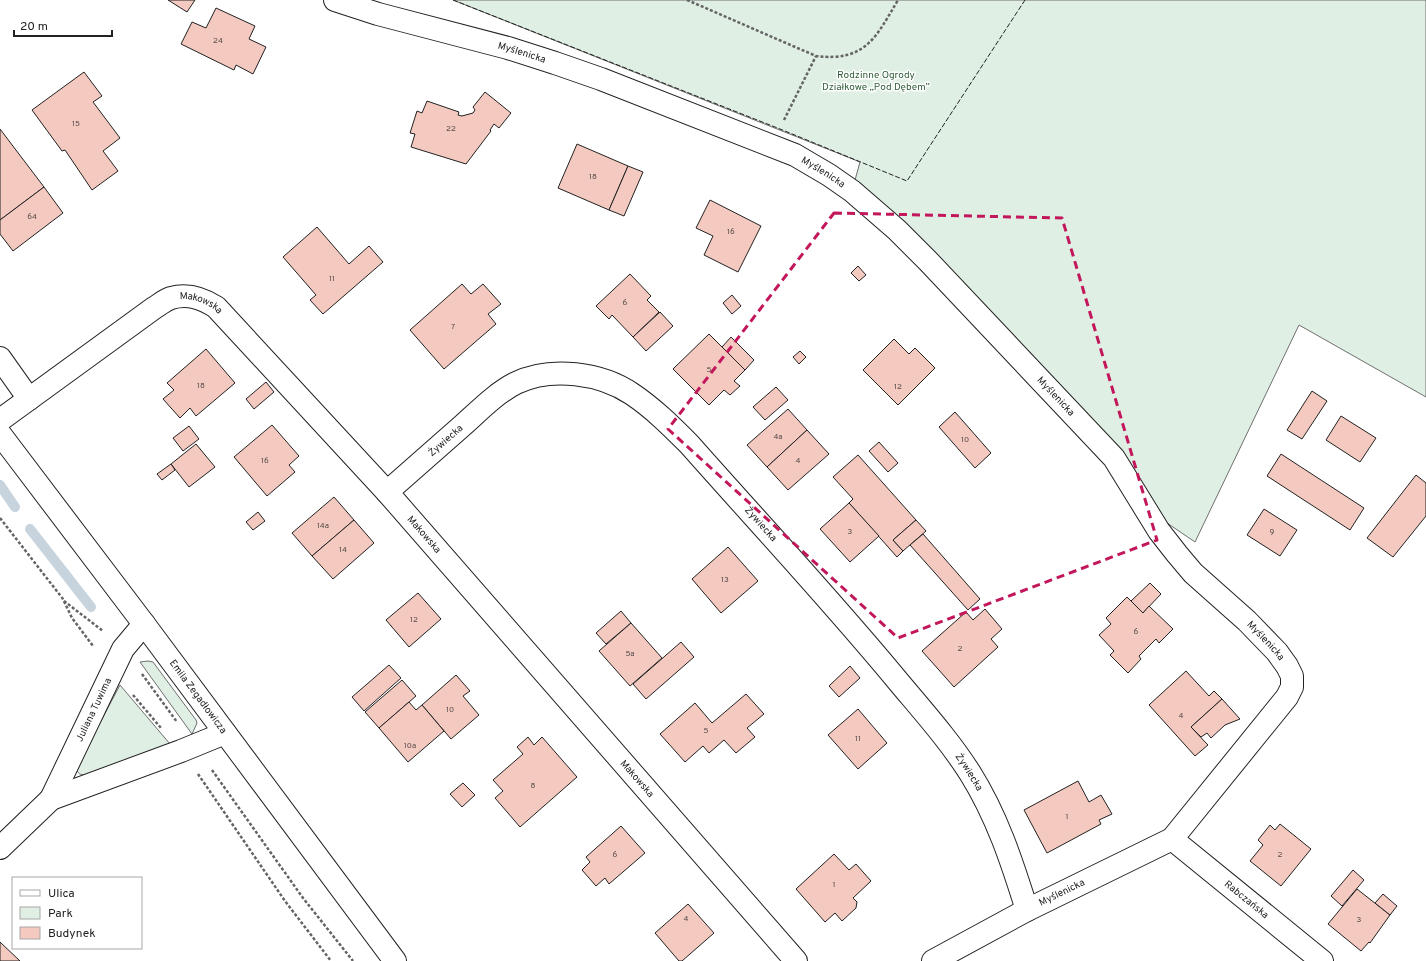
<svg xmlns="http://www.w3.org/2000/svg" width="1426" height="961" viewBox="0 0 1426 961" font-family="Overpass,sans-serif">
	<style>
		.green { fill: #e0efe3; stroke: #6f6f6f }
		.lines { fill: none; stroke-linecap: round; stroke-linejoin: round }
		.stream { stroke: #c7d3dd; stroke-width: 10 }
		.building { fill: #f3c9c0; stroke: #222 }
		.minor-casing { stroke: #222; stroke-width: 24 }
		.major-casing { stroke: #222; stroke-width: 24 }
		.path { stroke: #646464; stroke-width: 2.5; stroke-dasharray: 3 2; stroke-linecap: butt }
		.minor { stroke: #fff; stroke-width: 22 }
		.major { stroke: #fff; stroke-width: 22 }
		.fence { stroke: #222; stroke-width: 1; stroke-dasharray: 5 2; stroke-linecap: butt }
		.marked { fill: none; stroke: #c2185b; stroke-width: 3; stroke-dasharray: 8 5; stroke-linejoin: round }
		.labels { text-anchor: middle; dominant-baseline: central; stroke-width: 3; stroke-linejoin: round; paint-order: stroke }
		.number-label { font-size: 8px; fill: #564c4a }
		.street-label { font-size: 10px; fill: #222; stroke: #fff }
		.park-label { font-size: 10px; fill: #2f5e38; stroke: #fff }
	</style>
	<rect width="100%" height="100%" fill="#fff"/>
	<!-- green -->
	<g class="green">
		<path d="M 453,0 L 1426,0 L 1426,397 L 1299,325 L 1195,542 L 1145,508 L 1114,458 L 852,191 L 860,162 Z"/>
		<path d="M 148,661 L 153,662 L 196,720 L 197,723 L 192,734 L 140,662 Z"/>
		<path d="M 120,685 L 170,744 L 86,775 C 80,775 78,774 76,768 Z"/>
	</g>
	<g class="lines">
		<!-- stream -->
		<g class="stream">
			<path d="M 0,485 L 15,507"/>
			<path d="M 30,529 L 91,607"/>
		</g>
	</g>
	<!-- building -->
	<g class="building">
		<path d="M 168,0 L 195,0 L 187,12 Z"/>
		<path d="M 216,8 L 255,26 L 249,39 L 266,47 L 253,74 L 236,65 L 234,70 L 181,44 L 192,22 L 206,28 Z"/>
		<path d="M 84,72 L 102,96 L 93,102 L 120,138 L 103,151 L 118,171 L 92,190 L 65,150 L 62,151 L 32,110 Z"/>
		<path d="M 485,92 L 511,113 L 499,128 L 494,124 L 490,130 L 491,131 L 466,164 L 411,147 L 415,134 L 410,133 L 417,111 L 422,113 L 427,101 L 459,112 L 458,115 L 462,116 L 473,113 L 475,110 L 473,107 Z"/>
		<path d="M 0,129 L 44,187 L 0,220 Z"/>
		<path d="M 577,144 L 628,166 L 609,210 L 558,188 Z"/>
		<path d="M 628,166 L 643,172 L 624,216 L 609,210 Z"/>
		<path d="M 44,187 L 63,213 L 13,251 L 0,234 L 0,220 Z"/>
		<path d="M 710,200 L 761,226 L 738,272 L 704,255 L 713,236 L 696,228 Z"/>
		<path d="M 317,227 L 349,264 L 369,246 L 383,262 L 323,314 L 310,300 L 316,295 L 283,257 Z"/>
		<path d="M 858,266 L 866,275 L 859,281 L 851,273 Z"/>
		<path d="M 630,274 L 651,296 L 647,300 L 659,312 L 633,337 L 612,315 L 609,319 L 596,306 Z"/>
		<path d="M 462,284 L 471,294 L 483,284 L 501,304 L 488,314 L 496,324 L 444,369 L 410,330 Z"/>
		<path d="M 732,295 L 741,306 L 732,314 L 723,303 Z"/>
		<path d="M 660,312 L 673,326 L 646,351 L 633,337 Z"/>
		<path d="M 709,334 L 745,370 L 734,381 L 740,386 L 730,395 L 724,390 L 709,405 L 673,369 Z"/>
		<path d="M 731,337 L 754,360 L 745,370 L 722,347 Z"/>
		<path d="M 894,339 L 909,354 L 915,348 L 935,368 L 898,405 L 863,370 Z"/>
		<path d="M 206,349 L 235,383 L 196,416 L 190,408 L 180,418 L 163,399 L 174,390 L 167,383 Z"/>
		<path d="M 800,351 L 806,357 L 799,364 L 793,357 Z"/>
		<path d="M 266,382 L 274,392 L 254,409 L 246,399 Z"/>
		<path d="M 776,387 L 788,400 L 765,420 L 753,407 Z"/>
		<path d="M 1312,391 L 1327,401 L 1302,439 L 1287,430 Z"/>
		<path d="M 788,409 L 807,430 L 767,467 L 747,445 Z"/>
		<path d="M 955,412 L 991,453 L 975,468 L 939,427 Z"/>
		<path d="M 1341,416 L 1376,438 L 1360,462 L 1326,440 Z"/>
		<path d="M 272,425 L 299,456 L 289,465 L 295,472 L 267,496 L 234,457 Z"/>
		<path d="M 189,426 L 199,439 L 183,451 L 173,438 Z"/>
		<path d="M 807,430 L 829,454 L 788,490 L 767,467 Z"/>
		<path d="M 879,442 L 898,463 L 888,472 L 869,451 Z"/>
		<path d="M 196,444 L 215,467 L 189,487 L 171,464 Z"/>
		<path d="M 1281,454 L 1364,508 L 1350,530 L 1267,476 Z"/>
		<path d="M 858,455 L 916,520 L 893,540 L 903,551 L 897,557 L 849,503 L 853,499 L 833,477 Z"/>
		<path d="M 171,464 L 175,470 L 162,480 L 157,474 Z"/>
		<path d="M 1416,475 L 1426,483 L 1426,516 L 1393,557 L 1367,538 Z"/>
		<path d="M 334,497 L 354,520 L 312,556 L 292,533 Z"/>
		<path d="M 849,503 L 879,536 L 850,562 L 820,529 Z"/>
		<path d="M 1264,509 L 1297,530 L 1280,556 L 1247,535 Z"/>
		<path d="M 258,512 L 265,521 L 253,530 L 246,522 Z"/>
		<path d="M 354,520 L 374,543 L 333,579 L 312,556 Z"/>
		<path d="M 916,520 L 926,531 L 903,551 L 893,540 Z"/>
		<path d="M 923,534 L 980,599 L 968,610 L 910,545 Z"/>
		<path d="M 728,547 L 758,581 L 721,613 L 692,579 Z"/>
		<path d="M 1150,583 L 1161,594 L 1143,613 L 1131,601 Z"/>
		<path d="M 418,593 L 441,619 L 409,647 L 386,620 Z"/>
		<path d="M 1127,597 L 1143,613 L 1149,606 L 1173,629 L 1159,643 L 1156,639 L 1139,656 L 1141,659 L 1128,673 L 1110,655 L 1114,651 L 1099,635 L 1111,624 L 1106,618 Z"/>
		<path d="M 985,609 L 1002,629 L 991,639 L 998,647 L 954,687 L 922,651 L 966,612 L 973,620 Z"/>
		<path d="M 621,611 L 631,623 L 606,644 L 596,633 Z"/>
		<path d="M 631,623 L 662,658 L 630,686 L 599,651 Z"/>
		<path d="M 681,642 L 694,657 L 646,699 L 633,684 Z"/>
		<path d="M 389,665 L 401,678 L 364,711 L 352,697 Z"/>
		<path d="M 850,666 L 860,678 L 839,697 L 829,686 Z"/>
		<path d="M 1186,671 L 1209,696 L 1214,691 L 1222,699 L 1191,727 L 1208,745 L 1195,756 L 1149,705 Z"/>
		<path d="M 456,675 L 470,691 L 463,696 L 479,715 L 451,739 L 422,705 Z"/>
		<path d="M 402,680 L 416,696 L 379,728 L 365,712 Z"/>
		<path d="M 746,694 L 764,714 L 747,728 L 755,737 L 736,753 L 724,740 L 709,753 L 703,746 L 685,762 L 660,734 L 695,703 L 712,723 Z"/>
		<path d="M 1222,699 L 1240,719 L 1225,725 L 1211,738 L 1207,733 L 1201,737 L 1191,727 Z"/>
		<path d="M 409,702 L 416,710 L 422,705 L 444,731 L 408,762 L 379,728 Z"/>
		<path d="M 858,709 L 887,743 L 858,769 L 828,735 Z"/>
		<path d="M 528,737 L 534,745 L 542,737 L 577,777 L 520,827 L 495,798 L 503,791 L 493,780 L 523,754 L 517,747 Z"/>
		<path d="M 1078,781 L 1089,802 L 1101,795 L 1112,814 L 1099,820 L 1101,824 L 1047,853 L 1024,810 Z"/>
		<path d="M 463,783 L 475,795 L 462,807 L 450,794 Z"/>
		<path d="M 1280,824 L 1311,849 L 1281,886 L 1250,861 L 1263,845 L 1258,840 L 1270,825 L 1275,830 Z"/>
		<path d="M 621,826 L 645,853 L 609,884 L 605,878 L 596,886 L 582,870 L 590,862 L 586,857 Z"/>
		<path d="M 834,854 L 849,870 L 856,864 L 871,881 L 853,898 L 857,902 L 856,908 L 842,921 L 835,913 L 825,922 L 796,889 Z"/>
		<path d="M 1353,870 L 1364,880 L 1342,906 L 1331,896 Z"/>
		<path d="M 1357,889 L 1390,915 L 1370,943 L 1369,942 L 1361,951 L 1328,924 Z"/>
		<path d="M 1383,894 L 1397,906 L 1390,915 L 1375,903 Z"/>
		<path d="M 688,904 L 714,933 L 682,961 L 679,961 L 655,933 Z"/>
		<path d="M 0,942 L 20,961 L 0,961 Z"/>
	</g>
	<g class="lines">
		<!-- minor casing -->
		<g class="minor-casing">
			<g id="minor">
				<path id="s1" d="M 335,0 L 378,14 L 508,48 L 555,63 L 601,79 L 795,155 L 829,175 L 852,191 L 897,230 L 928,261 L 1114,458 L 1159,531 L 1177,554 L 1193,573 L 1247,621 L 1277,652 L 1287,666 L 1292,676 L 1292,687 L 1287,697 L 1172,839 L 1027,910 L 933,961"/>
				<path d="M 0,358 L 29,399"/>
				<path id="s2" d="M 0,420 L 154,308 C 159,305 165,300 171,298 C 188,293 202,298 216,307 L 387,492 L 796,961"/>
				<path id="s3" d="M 387,492 C 412,470 437,448 462,426 C 479,411 496,393 516,383 C 551,366 601,373 632,394 C 653,408 671,426 689,444 C 758,522 830,599 897,680 C 922,710 949,740 970,773 C 997,816 1012,862 1027,910"/>
				<path id="s4" d="M 51,799 L 123,649 L 144,624"/>
				<path id="s5" d="M 1172,839 L 1322,961"/>
				<path d="M 0,848 L 51,799 L 181,751 L 225,733"/>
			</g>
		</g>
		<!-- major casing -->
		<g class="major-casing">
			<g id="major">
				<path id="s6" d="M 0,434 L 144,624 L 395,961"/>
			</g>
		</g>
		<!-- path -->
		<g class="path">
			<path d="M 687,0 L 816,56 C 866,62 876,37 898,0"/>
			<path d="M 784,120 L 816,56"/>
			<path d="M 0,518 L 63,599 L 72,618 L 93,646"/>
			<path d="M 64,601 L 103,631"/>
			<path d="M 142,674 L 177,722"/>
			<path d="M 133,695 L 161,728"/>
			<path d="M 212,770 L 303,898 L 353,961"/>
			<path d="M 198,774 L 285,901 L 331,961"/>
		</g>
		<!-- minor -->
		<use href="#minor" class="minor"/>
		<!-- major -->
		<use href="#major" class="major"/>
		<!-- fence -->
		<path class="fence" d="M 453,0 L 780,129 L 907,181 L 1025,0"/>
	</g>
	<!-- marked area -->
	<path class="marked" d="M 834,213 L 1062,218 L 1157,540 L 898,638 L 668,429 Z"/>
	<g class="labels">
		<!-- number labels -->
		<g class="number-label">
			<text x="218" y="41">24</text>
			<text x="76" y="124">15</text>
			<text x="451" y="129">22</text>
			<text x="593" y="177">18</text>
			<text x="32" y="217">64</text>
			<text x="731" y="232">16</text>
			<text x="332" y="279">11</text>
			<text x="625" y="303">6</text>
			<text x="453" y="327">7</text>
			<text x="709" y="370">5</text>
			<text x="201" y="386">18</text>
			<text x="898" y="387">12</text>
			<text x="778" y="437">4a</text>
			<text x="965" y="440">10</text>
			<text x="265" y="461">16</text>
			<text x="798" y="461">4</text>
			<text x="323" y="526">14a</text>
			<text x="850" y="532">3</text>
			<text x="1272" y="532">9</text>
			<text x="343" y="550">14</text>
			<text x="725" y="580">13</text>
			<text x="414" y="620">12</text>
			<text x="1136" y="632">6</text>
			<text x="960" y="649">2</text>
			<text x="630" y="654">5a</text>
			<text x="450" y="710">10</text>
			<text x="1181" y="716">4</text>
			<text x="706" y="731">5</text>
			<text x="858" y="739">11</text>
			<text x="410" y="746">10a</text>
			<text x="533" y="786">8</text>
			<text x="1067" y="817">1</text>
			<text x="615" y="855">6</text>
			<text x="1280" y="855">2</text>
			<text x="834" y="885">1</text>
			<text x="686" y="919">4</text>
			<text x="1359" y="920">3</text>
		</g>
		<!-- street labels -->
		<g class="street-label">
			<text stroke="none"><textPath href="#s1" startOffset="194">Myślenicka</textPath></text>
			<text stroke="none"><textPath href="#s1" startOffset="519">Myślenicka</textPath></text>
			<text stroke="none"><textPath href="#s2" startOffset="242">Makowska</textPath></text>
			<text stroke="none"><textPath href="#s1" startOffset="843">Myślenicka</textPath></text>
			<text stroke="none"><textPath href="#s3" startOffset="78">Żywiecka</textPath></text>
			<text stroke="none"><textPath href="#s3" startOffset="474">Żywiecka</textPath></text>
			<text stroke="none"><textPath href="#s2" startOffset="566">Makowska</textPath></text>
			<text stroke="none"><textPath href="#s1" startOffset="1167">Myślenicka</textPath></text>
			<text stroke="none"><textPath href="#s6" startOffset="329">Emila Zegadłowicza</textPath></text>
			<text stroke="none"><textPath href="#s4" startOffset="99">Juliana Tuwima</textPath></text>
			<text stroke="none"><textPath href="#s3" startOffset="798">Żywiecka</textPath></text>
			<text stroke="none"><textPath href="#s2" startOffset="890">Makowska</textPath></text>
			<text transform="translate(1062 893) rotate(-26)">Myślenicka</text>
			<text stroke="none"><textPath href="#s5" startOffset="96">Rabczańska</textPath></text>
		</g>
		<!-- park labels -->
		<g class="park-label">
			<text x="876" y="75">Rodzinne Ogrody<tspan x="876" dy="12">Działkowe „Pod Dębem”</tspan></text>
		</g>
	</g>
	<!-- legend -->
	<rect x="12" y="877" width="130" height="72" fill="#ffffff" stroke="#a7a7a7"/>
	<rect x="20" y="890" width="20" height="6" fill="#ffffff" stroke="#a7a7a7"/>
	<text x="48" y="897" font-size="12" fill="#222222">Ulica</text>
	<rect x="20" y="907" width="20" height="12" fill="#e0efe3" stroke="#a7a7a7"/>
	<text x="48" y="917" font-size="12" fill="#222222">Park</text>
	<rect x="20" y="927" width="20" height="12" fill="#f3c9c0" stroke="#a7a7a7"/>
	<text x="48" y="937" font-size="12" fill="#222222">Budynek</text>
	<!-- scale -->
	<path d="M14 30v6h98v-6" fill="none" stroke="#222222" stroke-width="2"/>
	<text x="20" y="30" font-size="12" fill="#222222" stroke="#ffffff" stroke-width="3" paint-order="stroke">20 m</text>
</svg>
